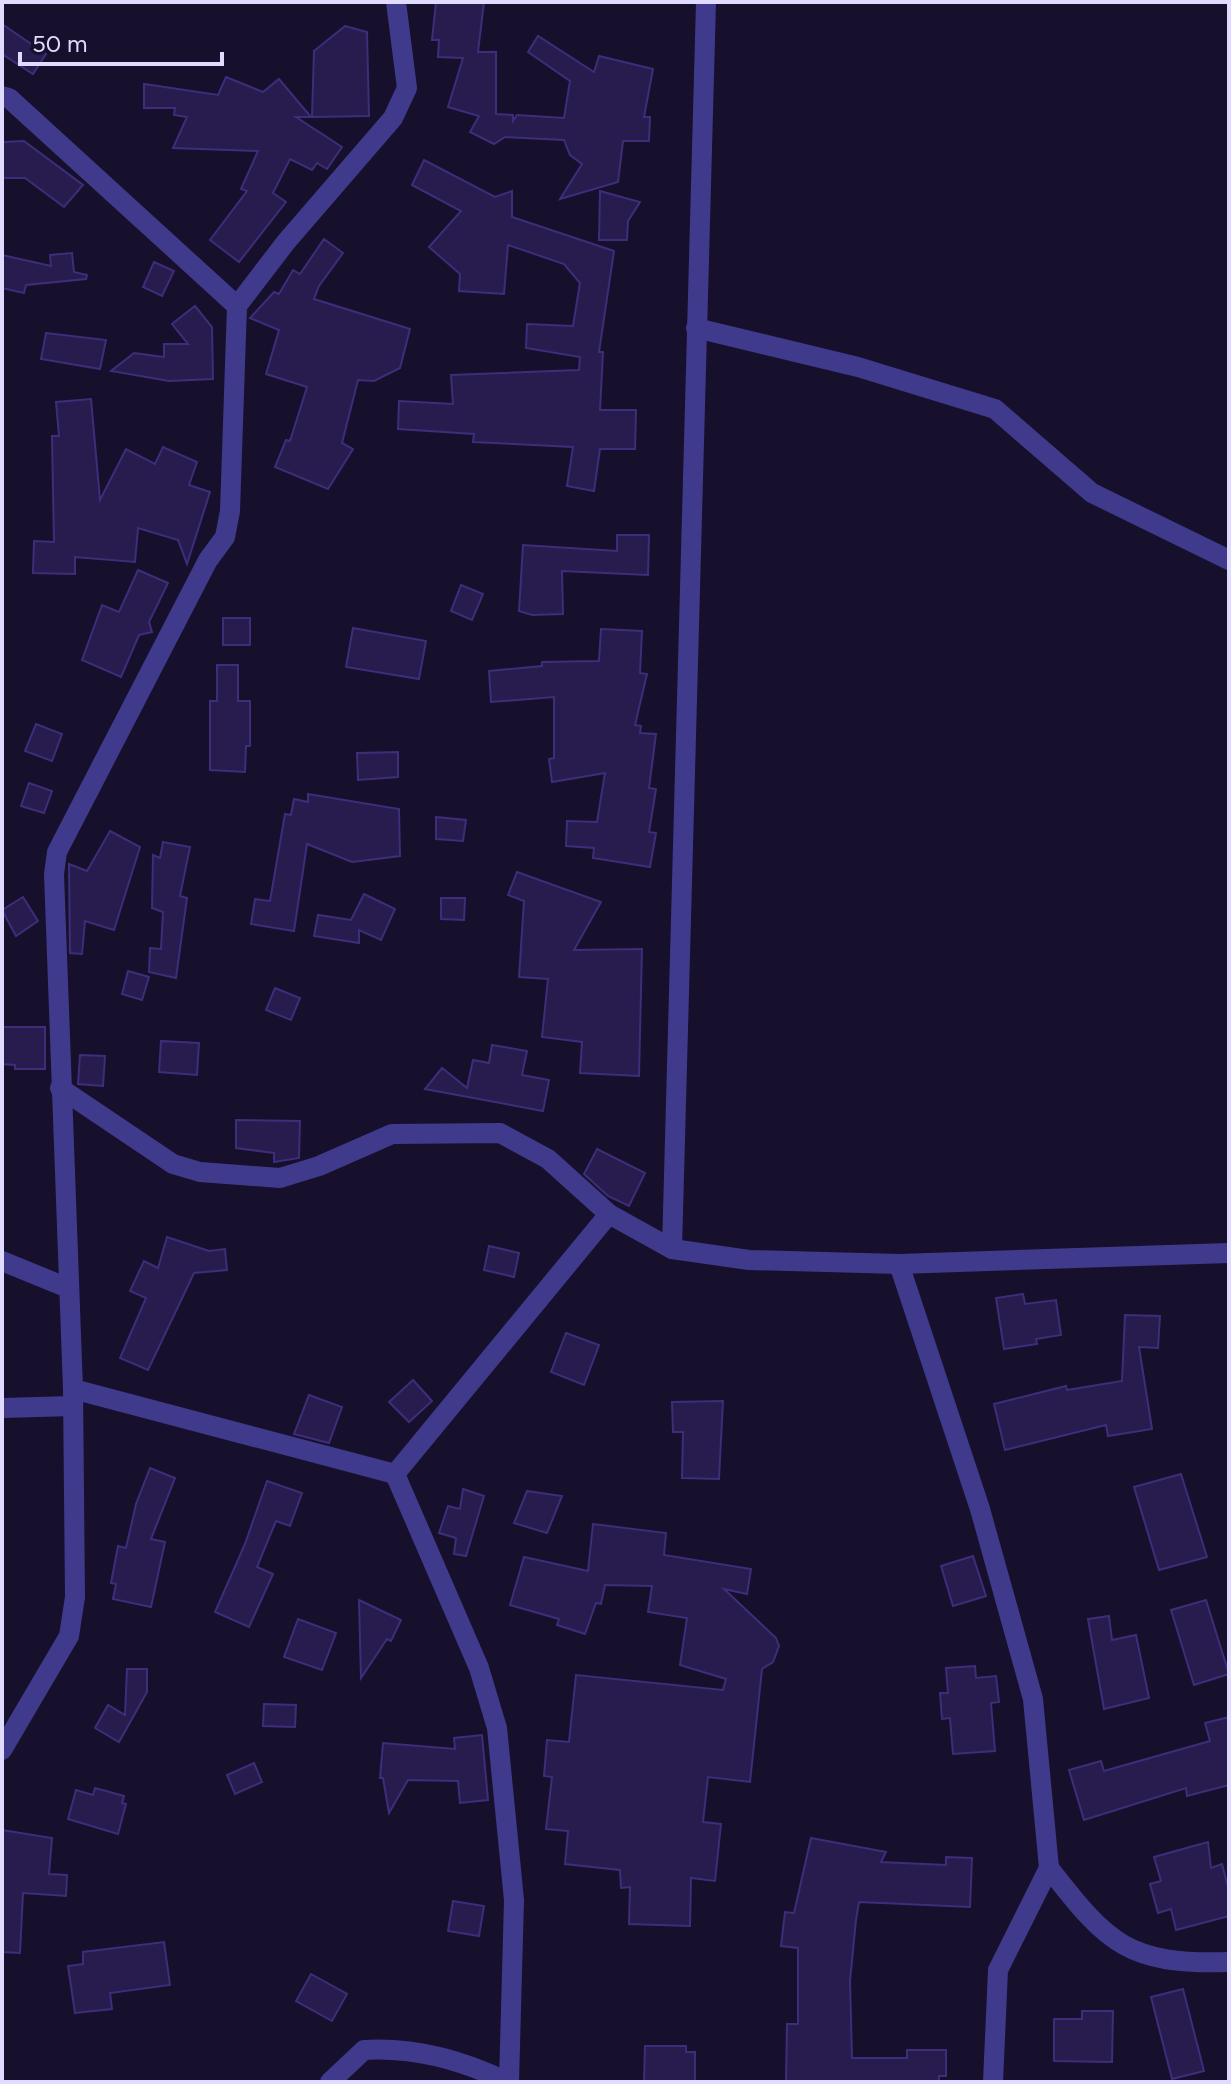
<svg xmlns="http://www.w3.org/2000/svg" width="1231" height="2084" viewBox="0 0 1231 2084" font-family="Figtree,sans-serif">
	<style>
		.building { fill: #271c4d; stroke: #3e2d7a; stroke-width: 2 }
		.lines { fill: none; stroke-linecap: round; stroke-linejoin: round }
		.minor { stroke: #403a8c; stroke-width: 20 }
	</style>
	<rect width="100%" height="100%" fill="#16102c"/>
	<!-- building -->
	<g class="building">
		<path d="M 436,2 L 484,2 L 478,52 L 496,52 L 496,114 L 513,115 L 513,121 L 517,115 L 564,118 L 570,81 L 528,52 L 538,36 L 594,72 L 599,56 L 653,69 L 644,117 L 650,117 L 649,141 L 623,141 L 618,182 L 560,199 L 582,164 L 570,155 L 564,140 L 505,137 L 494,144 L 470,132 L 479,116 L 448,107 L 463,58 L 438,57 L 439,40 L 432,40 Z"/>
		<path d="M 2,24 L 46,54 L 33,74 L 2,54 Z"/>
		<path d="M 345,26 L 367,32 L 369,116 L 312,117 L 314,51 Z"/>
		<path d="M 226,77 L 263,92 L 279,79 L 311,117 L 296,117 L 342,147 L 327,169 L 317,163 L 312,170 L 290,159 L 273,193 L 286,202 L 239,262 L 210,240 L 247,191 L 241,189 L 258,151 L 173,148 L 187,117 L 174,115 L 175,108 L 144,108 L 144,84 L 218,95 Z"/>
		<path d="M 24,141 L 83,185 L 64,207 L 25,178 L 2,178 L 2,142 Z"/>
		<path d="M 424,160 L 495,197 L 512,191 L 512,217 L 614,251 L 599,352 L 603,352 L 600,410 L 636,410 L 635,449 L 600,449 L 594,491 L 567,486 L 573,447 L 473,442 L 474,434 L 398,429 L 399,401 L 453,404 L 451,375 L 579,370 L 580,357 L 526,348 L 527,324 L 573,326 L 580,283 L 564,264 L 508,245 L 504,294 L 459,291 L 460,274 L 429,247 L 461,211 L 412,185 Z"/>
		<path d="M 600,191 L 640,202 L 628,221 L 627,240 L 599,240 Z"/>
		<path d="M 324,239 L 343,253 L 319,286 L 314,299 L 410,329 L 400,368 L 374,381 L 358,380 L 342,443 L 353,449 L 328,489 L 275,467 L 286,440 L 290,441 L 307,387 L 266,374 L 279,330 L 250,318 L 274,292 L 279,294 L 293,270 L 300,274 Z"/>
		<path d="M 72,253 L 74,272 L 87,275 L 86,279 L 26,285 L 24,293 L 2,288 L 2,255 L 51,266 L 50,255 Z"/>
		<path d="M 154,262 L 174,271 L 162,296 L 143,287 Z"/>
		<path d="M 195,306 L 212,327 L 213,379 L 169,381 L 111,371 L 134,353 L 164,357 L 164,344 L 188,344 L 172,324 Z"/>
		<path d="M 46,333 L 106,340 L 100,369 L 41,359 Z"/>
		<path d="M 91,399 L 100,500 L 126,449 L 155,464 L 163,447 L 197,462 L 189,485 L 210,492 L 187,564 L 178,540 L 138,528 L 135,562 L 75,557 L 75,574 L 33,573 L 34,541 L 54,542 L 52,436 L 59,436 L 56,402 Z"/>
		<path d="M 617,535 L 649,535 L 648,575 L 562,571 L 563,614 L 532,615 L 519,611 L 523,545 L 617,551 Z"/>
		<path d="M 138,570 L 168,583 L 149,622 L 152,632 L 139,635 L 121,677 L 82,660 L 102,605 L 119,612 Z"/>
		<path d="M 461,585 L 483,594 L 472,620 L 451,611 Z"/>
		<rect x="223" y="618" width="27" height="27"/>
		<path d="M 353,628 L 426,641 L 419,679 L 346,667 Z"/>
		<path d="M 601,629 L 642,631 L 640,673 L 647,674 L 635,725 L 641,726 L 640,733 L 656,734 L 649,788 L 656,789 L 649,832 L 656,833 L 650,867 L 593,858 L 594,848 L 566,846 L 567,821 L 597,822 L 605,773 L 552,782 L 549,759 L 554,758 L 554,697 L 491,702 L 489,671 L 542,666 L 542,662 L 599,661 Z"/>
		<path d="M 217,665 L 238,665 L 238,701 L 250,701 L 250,746 L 246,746 L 245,772 L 210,770 L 210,701 L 217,701 Z"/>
		<path d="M 36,724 L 62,734 L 52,761 L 25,751 Z"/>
		<path d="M 398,752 L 398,777 L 358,780 L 357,753 Z"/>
		<path d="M 29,783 L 52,791 L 44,813 L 21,806 Z"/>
		<path d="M 308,794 L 399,809 L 400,856 L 352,862 L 307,844 L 294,931 L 251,924 L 255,899 L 270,901 L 285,814 L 291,815 L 294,799 L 308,802 Z"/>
		<path d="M 436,817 L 466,820 L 463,841 L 436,839 Z"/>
		<path d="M 110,831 L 140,847 L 114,930 L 85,921 L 82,954 L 70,953 L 69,864 L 87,871 Z"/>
		<path d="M 163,842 L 190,847 L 180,896 L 187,898 L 176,978 L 149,972 L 150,948 L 161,949 L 163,912 L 152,908 L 153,855 L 160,858 Z"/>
		<path d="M 517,872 L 601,902 L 574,950 L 642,949 L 639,1076 L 580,1073 L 582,1042 L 542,1037 L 548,979 L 519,977 L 524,901 L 508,895 Z"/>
		<path d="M 364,894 L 395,909 L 381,940 L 359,930 L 359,943 L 314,936 L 318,915 L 351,920 Z"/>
		<path d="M 23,897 L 38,921 L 16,936 L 2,910 Z"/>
		<path d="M 441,898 L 465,898 L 464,920 L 441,919 Z"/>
		<path d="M 128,971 L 149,977 L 142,1000 L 122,994 Z"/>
		<path d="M 275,988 L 300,998 L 291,1020 L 266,1010 Z"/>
		<path d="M 2,1027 L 45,1027 L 45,1069 L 15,1069 L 15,1065 L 2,1064 Z"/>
		<path d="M 161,1041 L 199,1043 L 197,1075 L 159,1072 Z"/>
		<path d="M 492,1045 L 527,1051 L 522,1075 L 549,1080 L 543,1111 L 425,1089 L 442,1068 L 467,1088 L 473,1060 L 489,1063 Z"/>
		<path d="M 80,1055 L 105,1056 L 103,1086 L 78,1084 Z"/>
		<path d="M 236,1120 L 300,1121 L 299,1158 L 274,1162 L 274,1153 L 236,1148 Z"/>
		<path d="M 597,1149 L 645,1173 L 629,1206 L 608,1196 L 584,1174 Z"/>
		<path d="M 167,1237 L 209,1251 L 225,1249 L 227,1270 L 194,1273 L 148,1370 L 120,1358 L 146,1298 L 130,1291 L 144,1261 L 158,1268 Z"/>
		<path d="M 489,1246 L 519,1253 L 514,1277 L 484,1270 Z"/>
		<path d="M 1023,1294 L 1025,1304 L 1056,1300 L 1061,1335 L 1036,1339 L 1037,1344 L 1004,1349 L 996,1298 Z"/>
		<path d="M 1125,1315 L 1160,1316 L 1158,1348 L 1139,1347 L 1152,1429 L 1108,1436 L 1106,1425 L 1005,1450 L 994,1404 L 1066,1386 L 1067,1390 L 1122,1381 Z"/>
		<path d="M 566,1333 L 599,1345 L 584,1385 L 551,1372 Z"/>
		<path d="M 413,1380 L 432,1401 L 409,1422 L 389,1402 Z"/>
		<path d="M 309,1395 L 342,1407 L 329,1443 L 294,1434 Z"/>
		<path d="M 723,1401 L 719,1479 L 682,1478 L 683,1432 L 673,1432 L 672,1402 Z"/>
		<path d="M 150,1468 L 175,1478 L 151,1539 L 165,1542 L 151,1607 L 113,1599 L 116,1584 L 111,1583 L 118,1546 L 126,1548 L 136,1504 Z"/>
		<path d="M 1181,1474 L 1207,1557 L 1159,1570 L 1134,1487 Z"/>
		<path d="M 267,1481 L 302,1493 L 290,1526 L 276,1521 L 257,1567 L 273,1574 L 249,1627 L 215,1612 L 245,1544 Z"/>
		<path d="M 463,1489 L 484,1496 L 466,1556 L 454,1554 L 456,1538 L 439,1533 L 448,1506 L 460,1509 Z"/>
		<path d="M 527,1491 L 562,1496 L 547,1533 L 514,1523 Z"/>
		<path d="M 593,1524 L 666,1533 L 664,1555 L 751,1569 L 747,1594 L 724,1589 L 776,1638 L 779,1646 L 773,1662 L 762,1669 L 750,1782 L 708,1777 L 703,1822 L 721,1824 L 715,1881 L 691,1878 L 690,1926 L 629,1924 L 630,1887 L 621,1888 L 620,1870 L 565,1864 L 568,1831 L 546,1829 L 552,1777 L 544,1776 L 547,1740 L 569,1742 L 576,1675 L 723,1690 L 726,1679 L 680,1665 L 687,1618 L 648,1612 L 652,1586 L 605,1585 L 601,1604 L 596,1603 L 585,1634 L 557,1625 L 559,1619 L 510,1605 L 524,1557 L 588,1571 Z"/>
		<path d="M 973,1556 L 986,1596 L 953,1606 L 941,1566 Z"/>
		<path d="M 359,1600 L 401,1620 L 391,1641 L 387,1639 L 361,1678 Z"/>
		<path d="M 1206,1600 L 1229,1674 L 1194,1685 L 1171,1610 Z"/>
		<path d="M 1109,1616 L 1112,1640 L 1136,1635 L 1149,1698 L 1104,1709 L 1088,1619 Z"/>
		<path d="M 298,1619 L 336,1633 L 322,1670 L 284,1657 Z"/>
		<path d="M 975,1666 L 976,1678 L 996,1676 L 999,1702 L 991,1703 L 995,1751 L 953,1754 L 950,1718 L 942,1719 L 940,1693 L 948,1693 L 946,1668 Z"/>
		<path d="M 127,1669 L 147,1669 L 147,1692 L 119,1742 L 95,1728 L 108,1705 L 125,1715 Z"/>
		<path d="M 264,1704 L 296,1705 L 295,1727 L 263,1726 Z"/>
		<path d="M 1229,1717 L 1229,1785 L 1187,1796 L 1186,1788 L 1084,1820 L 1069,1770 L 1101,1761 L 1104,1771 L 1210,1741 L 1205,1723 Z"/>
		<path d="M 482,1735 L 488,1800 L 460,1803 L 458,1781 L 408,1780 L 389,1813 L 383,1778 L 380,1778 L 383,1743 L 455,1749 L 454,1738 Z"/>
		<path d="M 254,1763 L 262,1782 L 235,1794 L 227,1775 Z"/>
		<path d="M 95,1788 L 124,1796 L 122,1803 L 126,1804 L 118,1834 L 68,1819 L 76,1790 L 93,1795 Z"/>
		<path d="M 2,1830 L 52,1838 L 49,1874 L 67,1875 L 66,1896 L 23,1893 L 20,1953 L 2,1952 Z"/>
		<path d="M 811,1838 L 886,1852 L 881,1862 L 946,1865 L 946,1857 L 972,1858 L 970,1907 L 859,1902 L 856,1920 L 850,1981 L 852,2058 L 907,2058 L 907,2050 L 946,2050 L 946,2076 L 939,2076 L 939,2082 L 786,2082 L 787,2024 L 798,2024 L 798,1948 L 781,1946 L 785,1912 L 794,1913 Z"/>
		<path d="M 1208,1842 L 1211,1868 L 1222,1864 L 1229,1891 L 1229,1916 L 1176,1930 L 1171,1909 L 1158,1913 L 1150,1884 L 1161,1881 L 1154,1857 Z"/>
		<path d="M 453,1901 L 484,1906 L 479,1936 L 448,1931 Z"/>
		<path d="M 164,1942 L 170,1985 L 110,1993 L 112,2009 L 75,2013 L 68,1966 L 83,1964 L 83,1952 Z"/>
		<path d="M 311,1974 L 347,1994 L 332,2021 L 296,2001 Z"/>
		<path d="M 1183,1989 L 1204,2071 L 1172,2079 L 1151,1997 Z"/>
		<path d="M 1082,2011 L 1113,2011 L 1112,2062 L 1054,2061 L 1054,2019 L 1082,2019 Z"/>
		<path d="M 645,2046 L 686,2046 L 686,2052 L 695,2052 L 695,2082 L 644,2082 Z"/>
	</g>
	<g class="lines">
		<!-- minor -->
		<g class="minor">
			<path d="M 2,96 L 9,98 L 237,306"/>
			<path d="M 696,328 L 858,367 L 995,409 L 1092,493 L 1229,560"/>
			<path d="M 60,1088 L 173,1164 L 200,1172 L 280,1178 L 319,1166 L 392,1134 L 500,1133 L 548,1159 L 609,1214"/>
			<path d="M 672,1249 L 706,2"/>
			<path d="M 2,1261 L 68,1288"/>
			<path d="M 899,1264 L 980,1509 L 1033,1699 L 1049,1868 L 998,1970 L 993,2082"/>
			<path d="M 73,1389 L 395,1474 L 609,1214 L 672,1249 L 749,1260 L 899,1264 L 1229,1253"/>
			<path d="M 2,1408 L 73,1406"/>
			<path d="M 395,1474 L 479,1668 L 497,1728 L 514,1900 L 509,2082"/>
			<path d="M 2,1750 L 69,1636 L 75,1597 L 73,1389 L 54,874 L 57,852 L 208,560 L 225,537 L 230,511 L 237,306 L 286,242 L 393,118 L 407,88 L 396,2"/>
			<path d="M 1049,1868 C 1108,1944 1128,1965 1229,1962"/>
			<path d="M 330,2082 L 364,2050 C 415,2047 462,2060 507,2082"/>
		</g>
	</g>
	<!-- border -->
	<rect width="1231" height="2084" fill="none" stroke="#e0dbff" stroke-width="8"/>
	<!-- scale -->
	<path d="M20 52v12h202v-12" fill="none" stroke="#e0dbff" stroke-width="4"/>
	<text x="32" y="52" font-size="24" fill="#e0dbff" stroke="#16102c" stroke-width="6" paint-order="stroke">50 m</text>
</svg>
